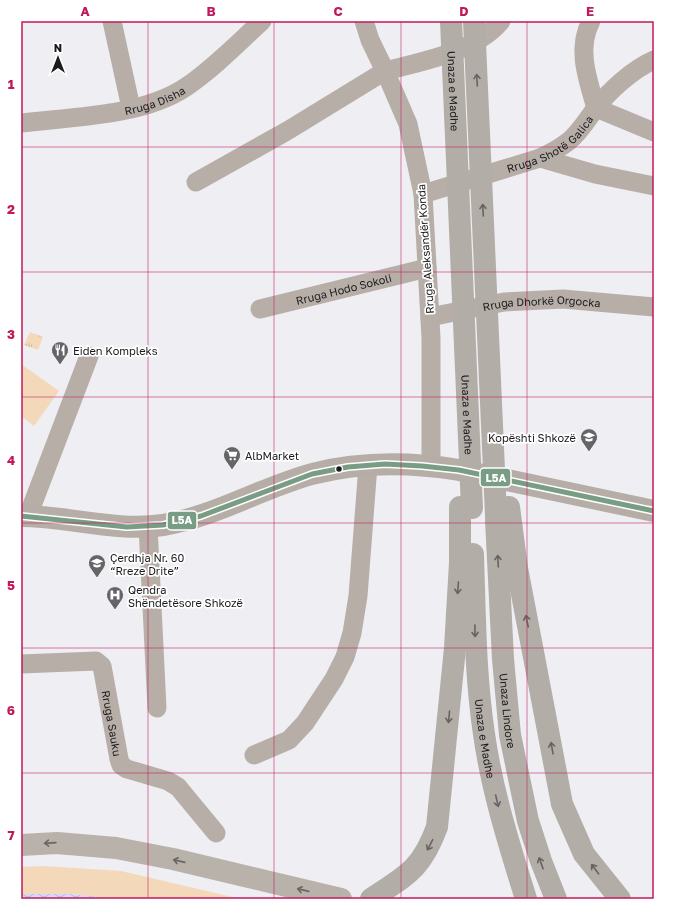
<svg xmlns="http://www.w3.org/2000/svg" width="675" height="920" viewBox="0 0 675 920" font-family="'Golos Text',sans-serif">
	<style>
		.grass { fill: #f3d9ba }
		.park { fill: url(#park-tufts) }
		.water { fill: url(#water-waves) }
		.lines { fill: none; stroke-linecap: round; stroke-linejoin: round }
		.street { stroke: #b7afa7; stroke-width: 19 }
		.secondary { stroke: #b6aea6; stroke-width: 22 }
		.primary { stroke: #b8b2aa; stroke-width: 22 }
		.highway { stroke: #b2ada6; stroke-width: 22 }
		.highway-bridge { stroke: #b2ada6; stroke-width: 22 }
		.bus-1-casing { stroke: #fff; stroke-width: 8 }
		.bus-1 { stroke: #799c85; stroke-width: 5 }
		.oneway { stroke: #666462 }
		.oneway2 { stroke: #6a6664 }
		.grid { fill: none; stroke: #c2185b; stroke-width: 1; stroke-opacity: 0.55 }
		.bus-dot { fill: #1b1b1e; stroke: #fff; stroke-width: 1.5 }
		.labels { text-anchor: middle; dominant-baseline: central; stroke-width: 3.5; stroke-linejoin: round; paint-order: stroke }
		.street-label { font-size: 11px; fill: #1b1b1e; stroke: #fff }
		.poi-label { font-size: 11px; fill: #1b1b1e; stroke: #fff; text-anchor: start }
		.line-badge { stroke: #fff; stroke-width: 1.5 }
		.badge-label { font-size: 11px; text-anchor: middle; font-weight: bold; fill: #fff }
		.neatline { fill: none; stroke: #c2185b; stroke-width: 1.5 }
		.grid-label { font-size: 13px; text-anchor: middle; font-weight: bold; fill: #c2185b }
	</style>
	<defs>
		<pattern id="park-tufts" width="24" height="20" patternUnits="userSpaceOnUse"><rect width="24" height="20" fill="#f3d9ba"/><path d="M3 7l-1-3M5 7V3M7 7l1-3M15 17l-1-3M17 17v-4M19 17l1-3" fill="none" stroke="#d0ba9f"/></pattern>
		<pattern id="water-waves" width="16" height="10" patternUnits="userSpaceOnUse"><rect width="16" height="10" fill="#d6d7fa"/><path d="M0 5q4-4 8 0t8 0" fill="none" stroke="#b7b8d6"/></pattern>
	</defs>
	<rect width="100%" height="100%" fill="#eeeef3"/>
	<!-- grass -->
	<g class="grass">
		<path d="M 21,364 L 59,391 L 34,426 L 21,416 Z"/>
		<path d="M 43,866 L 121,871 L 241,899 L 118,899 L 70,894 L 21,894 L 21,867 Z"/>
	</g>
	<!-- park -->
	<path class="park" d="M 30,332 L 43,337 L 38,350 L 24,345 Z"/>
	<!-- water -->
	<path class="water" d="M 21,894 L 70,894 L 118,899 L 21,899 Z"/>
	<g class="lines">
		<!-- street -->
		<g class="street">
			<path d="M 112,21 L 131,108"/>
			<path d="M 591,21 C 576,49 588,80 596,108 L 654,132"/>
			<path id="s1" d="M 21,123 C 72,117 143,116 186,87 C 214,68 238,43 262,21"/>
			<path d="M 540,158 L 595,174 L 654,186"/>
			<path d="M 196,182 L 287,131 L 385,71 L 370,40 L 364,21"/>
			<path id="s2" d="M 423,194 L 540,158 C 551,153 560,148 569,141 C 580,132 587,120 595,109 C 609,91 633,69 654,60"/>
			<path id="s3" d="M 260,309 L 427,268"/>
			<path id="s4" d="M 430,317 L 504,302 L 563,299 L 654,307"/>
			<path d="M 431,465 L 431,338 L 423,194 L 408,124 L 385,71 C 422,62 477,51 501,21"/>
			<path d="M 28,516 L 89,356"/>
			<path d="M 148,526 L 157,708"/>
			<path id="s5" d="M 21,664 L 96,661 L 102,666 L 119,759 L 121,765 L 127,769 L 168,781 L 178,787 L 216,833"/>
			<path d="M 254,755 L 289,740 L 305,723 L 334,679 L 345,657 L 352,633 L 358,596 L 368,465"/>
		</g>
		<!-- secondary -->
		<path class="secondary" d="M 21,516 C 68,516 115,532 163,525 C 214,517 261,488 312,474 C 359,462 410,462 459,470 L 654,511"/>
		<!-- primary -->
		<path class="primary" d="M 21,845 L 57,843 L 116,848 L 173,859 L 341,899"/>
		<!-- highway -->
		<g class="highway">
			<path d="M 509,507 L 517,568 L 562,804 L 584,854 L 620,899"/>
			<path id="s6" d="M 496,520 L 503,659 L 510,735 L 528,821 L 541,861 L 556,899"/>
			<path id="s7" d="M 473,554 C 475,614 475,674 484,734 C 492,791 509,844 526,899"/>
			<path d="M 371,899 C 407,875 421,870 437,827 L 455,648 L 460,563 L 460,507"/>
		</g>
		<!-- highway-bridge -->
		<g class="highway-bridge">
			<path id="s8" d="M 451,21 L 472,508"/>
			<path d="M 474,21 L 496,515"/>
		</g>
		<!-- bus-1 casing -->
		<g class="bus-1-casing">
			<path id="bus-1" d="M 21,516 L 127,527 L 163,525 L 201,516 L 312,474 L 348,467 L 385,464 L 422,466 L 459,470 L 654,511"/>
		</g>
		<!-- bus-1 -->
		<use href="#bus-1" class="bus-1"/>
	</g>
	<!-- one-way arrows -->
	<defs><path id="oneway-shaft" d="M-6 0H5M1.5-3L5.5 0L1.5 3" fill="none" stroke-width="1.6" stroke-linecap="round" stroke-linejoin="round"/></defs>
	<g class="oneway">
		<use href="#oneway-shaft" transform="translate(477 80) rotate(-93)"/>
		<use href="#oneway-shaft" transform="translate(483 210) rotate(-93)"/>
		<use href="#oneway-shaft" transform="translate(498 561) rotate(-93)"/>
		<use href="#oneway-shaft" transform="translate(458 588) rotate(94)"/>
		<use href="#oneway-shaft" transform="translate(527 621) rotate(-102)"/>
		<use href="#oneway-shaft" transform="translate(475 631) rotate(89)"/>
		<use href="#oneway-shaft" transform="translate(449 717) rotate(95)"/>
		<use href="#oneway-shaft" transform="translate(552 748) rotate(-100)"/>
		<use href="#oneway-shaft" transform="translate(497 801) rotate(77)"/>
		<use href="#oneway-shaft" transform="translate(430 845) rotate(117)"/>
		<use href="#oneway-shaft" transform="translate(541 863) rotate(-110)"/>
		<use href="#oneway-shaft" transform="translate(595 869) rotate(-127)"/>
	</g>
	<g class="oneway2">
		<use href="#oneway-shaft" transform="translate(50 843) rotate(176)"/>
		<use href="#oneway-shaft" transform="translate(179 861) rotate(-167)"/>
		<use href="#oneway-shaft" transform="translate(303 890) rotate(-167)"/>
	</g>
	<!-- grid -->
	<path class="grid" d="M 148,21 L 148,899M 274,21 L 274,899M 401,21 L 401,899M 527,21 L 527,899M 21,147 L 654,147M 21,272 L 654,272M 21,397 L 654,397M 21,523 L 654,523M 21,648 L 654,648M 21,773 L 654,773"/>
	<!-- icons -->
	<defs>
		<g id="restaurant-pin" transform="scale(0.9)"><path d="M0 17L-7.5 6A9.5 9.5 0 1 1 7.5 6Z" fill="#656569" stroke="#fff"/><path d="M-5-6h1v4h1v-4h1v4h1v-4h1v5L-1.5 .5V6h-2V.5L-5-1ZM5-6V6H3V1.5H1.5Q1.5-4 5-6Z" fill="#fff"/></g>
		<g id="school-pin" transform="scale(0.9)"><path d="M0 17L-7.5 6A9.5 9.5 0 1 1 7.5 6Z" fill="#656569" stroke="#fff"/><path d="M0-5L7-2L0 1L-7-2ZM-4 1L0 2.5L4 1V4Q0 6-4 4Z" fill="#fff"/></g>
		<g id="supermarket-pin" transform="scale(0.9)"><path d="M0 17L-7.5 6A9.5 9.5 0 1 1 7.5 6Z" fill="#656569" stroke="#fff"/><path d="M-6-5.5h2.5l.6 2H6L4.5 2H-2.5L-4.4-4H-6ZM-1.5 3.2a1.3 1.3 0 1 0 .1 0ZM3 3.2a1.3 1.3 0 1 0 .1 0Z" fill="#fff"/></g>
		<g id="hospital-pin" transform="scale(0.9)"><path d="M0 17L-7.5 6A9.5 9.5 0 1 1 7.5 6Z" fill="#656569" stroke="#fff"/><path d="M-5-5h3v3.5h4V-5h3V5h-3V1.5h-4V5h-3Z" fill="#fff"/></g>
	</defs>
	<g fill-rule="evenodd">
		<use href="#restaurant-pin" x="60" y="350"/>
		<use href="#school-pin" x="589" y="437"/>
		<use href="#supermarket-pin" x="232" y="455"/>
		<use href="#school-pin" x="97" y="563"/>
		<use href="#hospital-pin" x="115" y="595"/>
	</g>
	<!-- markers -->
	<circle class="bus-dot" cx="339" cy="469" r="3.5"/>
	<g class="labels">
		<!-- street labels -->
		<g class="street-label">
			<text stroke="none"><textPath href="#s8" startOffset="70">Unaza e Madhe</textPath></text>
			<text stroke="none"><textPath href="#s1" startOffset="136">Rruga Disha</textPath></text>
			<text stroke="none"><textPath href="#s2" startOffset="138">Rruga Shotë Galica</textPath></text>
			<text transform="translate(425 249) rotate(-94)">Rruga Aleksandër Konda</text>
			<text stroke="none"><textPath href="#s3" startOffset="86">Rruga Hodo Sokoli</textPath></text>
			<text stroke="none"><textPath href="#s4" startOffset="113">Rruga Dhorkë Orgocka</textPath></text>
			<text stroke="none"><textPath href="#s8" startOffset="394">Unaza e Madhe</textPath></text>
			<text stroke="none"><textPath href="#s6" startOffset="191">Unaza Lindore</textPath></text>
			<text stroke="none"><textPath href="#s5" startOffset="141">Rruga Sauku</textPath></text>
			<text stroke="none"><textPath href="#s7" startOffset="185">Unaza e Madhe</textPath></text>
		</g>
		<!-- poi labels -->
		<g class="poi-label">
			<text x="73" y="350">Eiden Kompleks</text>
			<text x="576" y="437" text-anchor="end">Kopështi Shkozë</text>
			<text x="245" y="455">AlbMarket</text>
			<text x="110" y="557">Çerdhja Nr. 60<tspan x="110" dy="13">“Rreze Drite”</tspan></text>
			<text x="128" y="589">Qendra<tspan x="128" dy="13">Shëndetësore Shkozë</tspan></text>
		</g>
	</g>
	<g class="line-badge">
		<rect x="480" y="468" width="31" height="19" rx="4" fill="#799c85"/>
		<rect x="167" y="511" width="30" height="19" rx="4" fill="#799c85"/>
	</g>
	<g class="badge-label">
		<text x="496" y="482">L5A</text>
		<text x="182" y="524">L5A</text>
	</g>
	<!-- border -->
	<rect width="675" height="920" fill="none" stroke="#ffffff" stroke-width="44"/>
	<!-- north arrow -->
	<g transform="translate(58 58)" stroke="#ffffff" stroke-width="3" paint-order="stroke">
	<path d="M0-3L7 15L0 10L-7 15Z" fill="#1b1b1e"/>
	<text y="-6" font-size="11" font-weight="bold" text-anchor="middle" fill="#1b1b1e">N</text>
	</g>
	<rect x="22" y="22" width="631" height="876" class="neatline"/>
	<g class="grid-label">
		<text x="85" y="16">A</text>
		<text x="211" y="16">B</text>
		<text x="338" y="16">C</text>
		<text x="464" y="16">D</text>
		<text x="590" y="16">E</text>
		<text x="11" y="89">1</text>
		<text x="11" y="214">2</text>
		<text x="11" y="339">3</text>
		<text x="11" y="465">4</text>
		<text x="11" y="590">5</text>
		<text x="11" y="715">6</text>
		<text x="11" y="840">7</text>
	</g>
</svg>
